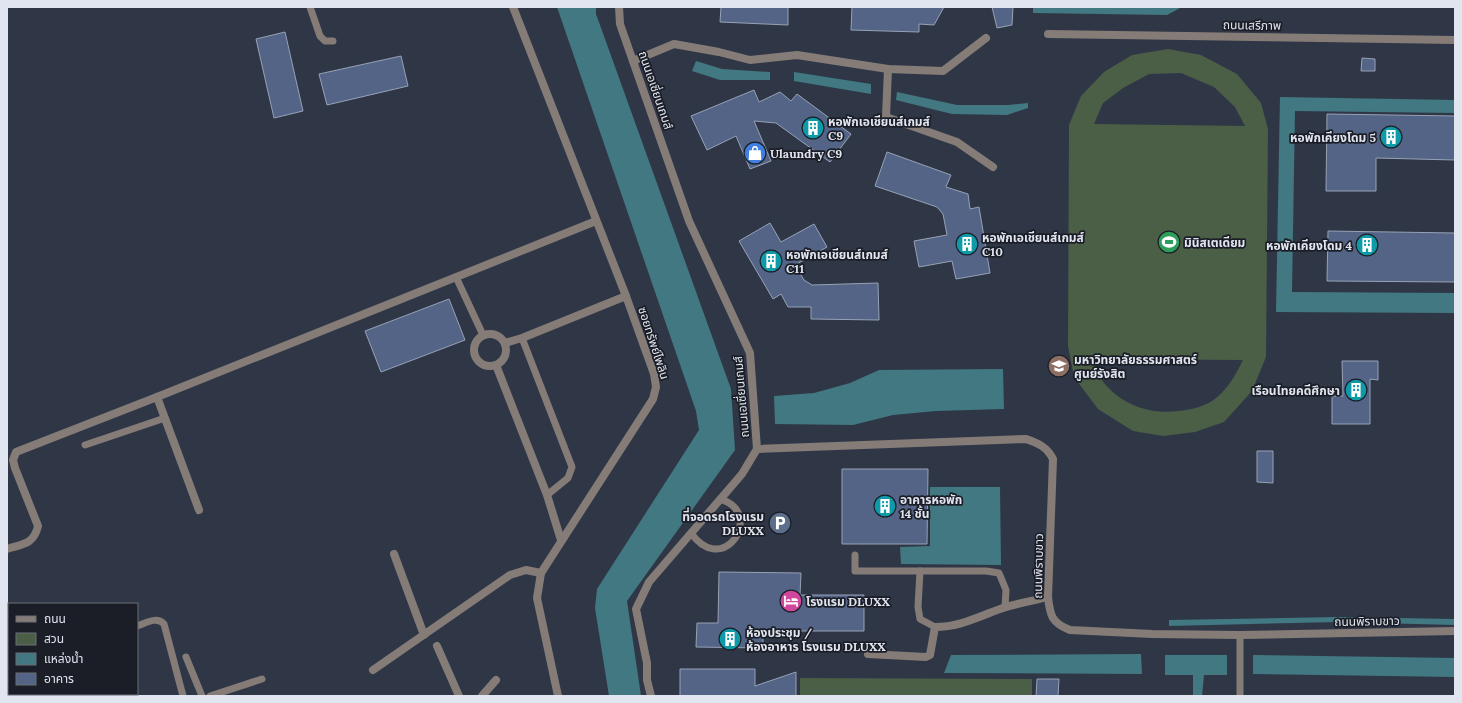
<svg xmlns="http://www.w3.org/2000/svg" width="1462" height="703" viewBox="0 0 1462 703" font-family="Lora,'Noto Sans Thai',serif">
	<style>
		.green { fill: #4b5e46; fill-rule: evenodd }
		.water { fill: #427881 }
		.building { fill: #536486; stroke: #98a2b6 }
		.lines { fill: none; stroke-linecap: round; stroke-linejoin: round }
		.lane { stroke: #867c77; stroke-width: 7 }
		.street { stroke: #867c77; stroke-width: 8 }
		.labels { text-anchor: middle; dominant-baseline: central; stroke-width: 3.5; stroke-linejoin: round; paint-order: stroke }
		.street-label { font-size: 12px; fill: #e0e5f0; stroke: #1b1e26 }
		.poi-label { font-size: 12px; font-weight: bold; fill: #e0e5f0; stroke: #1b1e26; text-anchor: start }
	</style>
	<rect width="100%" height="100%" fill="#2f3747"/>
	<!-- green -->
	<g class="green">
		<path d="M 1168,49 L 1201,55 L 1237,74 L 1261,103 L 1268,129 L 1266,357 L 1252,391 L 1224,422 L 1195,432 L 1163,436 L 1133,431 L 1098,409 L 1074,377 L 1068,346 L 1069,125 L 1081,96 L 1104,72 L 1132,55 ZM 1181,73 L 1214,87 L 1235,107 L 1245,126 L 1094,124 L 1103,103 L 1123,88 L 1149,74 ZM 1092,359 L 1243,360 C 1235,376 1226,392 1212,401 C 1203,407 1189,410 1179,411 C 1149,415 1119,404 1101,379 C 1097,373 1095,365 1092,359 Z"/>
		<path d="M 800,678 L 1032,679 L 1032,696 L 800,696 Z"/>
	</g>
	<!-- water -->
	<g class="water">
		<path d="M 557,7 L 596,7 L 596,14 L 731,389 L 735,450 L 627,601 L 641,696 L 609,696 L 595,608 L 597,589 L 699,430 L 696,411 Z"/>
		<path d="M 1033,7 L 1182,7 L 1167,15 L 1033,13 Z"/>
		<path d="M 696,61 L 722,69 L 770,72 L 770,80 L 720,80 L 692,71 Z"/>
		<path d="M 794,72 L 871,84 L 871,94 L 794,81 Z"/>
		<path d="M 897,92 L 957,105 L 1008,105 L 1028,103 L 1028,108 L 1007,115 L 952,114 L 896,100 Z"/>
		<path d="M 1280,97 L 1455,100 L 1455,113 L 1295,111 L 1292,292 L 1455,293 L 1455,313 L 1276,312 Z"/>
		<path d="M 1003,369 L 1004,409 L 936,411 L 893,415 L 853,425 L 775,424 L 774,396 L 814,393 L 850,383 L 879,370 Z"/>
		<path d="M 930,487 L 1000,487 L 1001,565 L 901,564 L 900,547 L 930,546 Z"/>
		<path d="M 1338,617 L 1455,619 L 1455,625 L 1338,622 L 1169,626 L 1169,620 Z"/>
		<path d="M 1141,654 L 1142,674 L 944,673 L 951,655 Z"/>
		<path d="M 1227,655 L 1227,675 L 1204,675 L 1202,696 L 1193,696 L 1193,675 L 1165,675 L 1165,655 Z"/>
		<path d="M 1253,655 L 1455,658 L 1455,677 L 1253,674 Z"/>
	</g>
	<!-- building -->
	<g class="building">
		<path d="M 721,7 L 788,7 L 788,25 L 720,22 Z"/>
		<path d="M 852,7 L 944,7 L 934,25 L 919,24 L 919,32 L 851,30 Z"/>
		<path d="M 992,7 L 1013,7 L 1012,25 L 997,28 Z"/>
		<path d="M 285,32 L 303,111 L 274,118 L 256,39 Z"/>
		<path d="M 401,56 L 408,86 L 327,105 L 319,74 Z"/>
		<path d="M 1362,58 L 1375,59 L 1375,71 L 1361,71 Z"/>
		<path d="M 754,90 L 759,102 L 780,92 L 791,101 L 797,94 L 851,134 L 830,162 L 776,123 L 754,121 L 771,161 L 750,169 L 736,136 L 707,150 L 691,116 Z"/>
		<path d="M 1327,114 L 1455,116 L 1455,160 L 1376,158 L 1376,191 L 1326,191 Z"/>
		<path d="M 887,152 L 951,175 L 946,187 L 968,194 L 970,209 L 979,207 L 990,273 L 956,279 L 952,261 L 919,267 L 914,241 L 947,235 L 943,214 L 937,207 L 875,186 Z"/>
		<path d="M 770,223 L 781,242 L 814,224 L 827,247 L 795,265 L 804,280 L 812,285 L 878,283 L 879,320 L 811,319 L 811,307 L 788,307 L 781,294 L 773,299 L 739,241 Z"/>
		<path d="M 1328,231 L 1455,233 L 1455,282 L 1327,281 Z"/>
		<path d="M 449,299 L 465,340 L 381,372 L 365,331 Z"/>
		<path d="M 1342,361 L 1378,361 L 1378,380 L 1370,379 L 1370,424 L 1332,424 L 1332,396 L 1343,396 Z"/>
		<path d="M 1257,451 L 1273,451 L 1273,483 L 1257,482 Z"/>
		<path d="M 842,469 L 928,469 L 927,544 L 842,544 Z"/>
		<path d="M 719,572 L 801,573 L 800,595 L 864,595 L 864,631 L 763,631 L 763,648 L 696,647 L 697,623 L 718,623 Z"/>
		<path d="M 680,669 L 755,669 L 755,686 L 796,672 L 796,696 L 680,696 Z"/>
		<path d="M 1037,679 L 1059,679 L 1058,696 L 1036,696 Z"/>
	</g>
	<g class="lines">
		<!-- lane -->
		<g class="lane">
			<path d="M 310,7 L 320,36 L 325,41 L 333,41"/>
			<path d="M 456,277 L 483,335"/>
			<path d="M 522,338 L 572,467 L 568,478 L 547,495"/>
			<path d="M 85,445 L 165,418"/>
			<path d="M 691,533 C 720,574 757,526 732,505 C 730,503 725,501 721,499"/>
			<path d="M 855,555 L 855,571 L 986,571 L 999,573 L 1006,590 L 1005,607"/>
			<path d="M 920,571 L 918,607 L 920,619 L 935,627"/>
			<path d="M 137,626 C 146,623 157,616 164,624 L 183,696"/>
			<path d="M 186,657 L 202,696"/>
			<path d="M 99,694 L 100,696"/>
			<path d="M 210,696 L 262,679"/>
			<path d="M 1240,696 L 1240,635"/>
		</g>
		<!-- street -->
		<g class="street">
			<path d="M 513,7 L 626,296 L 654,374 L 656,387 L 653,399 L 541,573 L 537,598 L 558,696"/>
			<path d="M 619,7 L 620,24 L 689,221 L 750,353 L 757,449 L 742,474 L 649,582 L 636,609 L 647,663 L 647,680 L 651,696"/>
			<path d="M 1048,34 L 1455,40"/>
			<path d="M 633,61 L 674,44 L 719,52 L 750,60 L 797,55 L 888,69 L 943,71 L 986,38"/>
			<path d="M 888,69 L 886,117 L 957,142 L 993,167"/>
			<circle cx="490" cy="350" r="16"/>
			<path d="M 505,343 L 522,338 L 626,296"/>
			<path d="M 496,365 L 547,495 L 561,540"/>
			<path d="M 757,449 L 1026,439 C 1038,443 1047,447 1053,459 L 1048,597 C 1050,616 1052,623 1070,630 L 1152,634 L 1240,635 L 1455,631"/>
			<path d="M 199,510 L 157,397 L 596,221"/>
			<path d="M 7,549 C 23,544 34,544 38,526 L 15,468 L 13,460 L 16,452 L 157,397"/>
			<path d="M 394,554 L 424,635"/>
			<path d="M 437,646 L 459,696"/>
			<path d="M 868,654 L 926,657 L 930,655 L 935,627 C 961,627 979,616 1003,608 C 1018,603 1033,601 1048,597"/>
			<path d="M 373,670 L 510,575 L 526,570 L 541,573"/>
			<path d="M 7,690 L 9,689"/>
			<path d="M 482,696 L 496,680"/>
		</g>
	</g>
	<!-- icons -->
	<defs>
		<g id="building-disc" transform="scale(1.15)"><circle r="9.5" fill="#0f9aa8" stroke="#1b1e26"/><path d="M-4-6H4V6H1V3H-1V6H-4ZM-2.5-4.3h1.7v1.8h-1.7ZM.8-4.3h1.7v1.8H.8ZM-2.5-1h1.7V.8h-1.7ZM.8-1h1.7V.8H.8Z" fill="#fff"/></g>
		<g id="shop-disc" transform="scale(1.15)"><circle r="9.5" fill="#3f7fe0" stroke="#1b1e26"/><path d="M-5-2.5h2.3a2.7 3.5 0 0 1 5.4 0H5L5.5 6h-11ZM-1.5-2.5h3a1.5 2.3 0 0 0-3 0Z" fill="#fff"/></g>
		<g id="stadium-disc" transform="scale(1.15)"><circle r="9.5" fill="#2e9e5b" stroke="#1b1e26"/><path d="M0-5a6.5 5 0 1 0 0 10a6.5 5 0 1 0 0-10ZM-3.5-1.8h7v3.6h-7Z" fill="#fff"/></g>
		<g id="university-disc" transform="scale(1.15)"><circle r="9.5" fill="#8d6e63" stroke="#1b1e26"/><path d="M0-5L7-2L0 1L-7-2ZM-4 1L0 2.5L4 1V4Q0 6-4 4Z" fill="#fff"/></g>
		<g id="parking-disc" transform="scale(1.15)"><circle r="9.5" fill="#5c6f8a" stroke="#1b1e26"/><path d="M-3.5-5.5H1a3.5 3.5 0 0 1 0 7H-1V5.5H-3.5ZM-1-3.4V-.6H.8a1.4 1.4 0 0 0 0-2.8Z" fill="#fff"/></g>
		<g id="hotel-disc" transform="scale(1.15)"><circle r="9.5" fill="#d1479c" stroke="#1b1e26"/><path d="M-6-4.5h1.5V1H6V5H4.5V3h-9V5H-6ZM-4 0a1.8 1.8 0 1 1 3.6 0ZM.5 0V-2.5h3Q6-2.5 6 0Z" fill="#fff"/></g>
	</defs>
	<g fill-rule="evenodd">
		<use href="#building-disc" x="813" y="128"/>
		<use href="#building-disc" x="1391" y="137"/>
		<use href="#shop-disc" x="755" y="153"/>
		<use href="#stadium-disc" x="1169" y="242"/>
		<use href="#building-disc" x="967" y="244"/>
		<use href="#building-disc" x="1367" y="245"/>
		<use href="#building-disc" x="771" y="261"/>
		<use href="#university-disc" x="1059" y="366"/>
		<use href="#building-disc" x="1356" y="390"/>
		<use href="#building-disc" x="885" y="506"/>
		<use href="#parking-disc" x="780" y="523"/>
		<use href="#hotel-disc" x="791" y="601"/>
		<use href="#building-disc" x="730" y="639"/>
	</g>
	<g class="labels">
		<!-- street labels -->
		<g class="street-label">
			<text transform="translate(1252 25) rotate(1)">ถนนเสรีภาพ</text>
			<text transform="translate(656 90) rotate(71)">ถนนเอเซี่ยนเกมส์</text>
			<text transform="translate(654 343) rotate(72)">ซอยทรัพย์ไพลิน</text>
			<text transform="translate(741 397) rotate(-95)">ถนนเอเซี่ยนเกมส์</text>
			<text transform="translate(1038 566) rotate(-89)">ถนนพิราบขาว</text>
			<text transform="translate(1367 621) rotate(-1)">ถนนพิราบขาว</text>
		</g>
		<!-- poi labels -->
		<g class="poi-label">
			<text x="828" y="121">หอพักเอเชียนส์เกมส์<tspan x="828" dy="14">C9</tspan></text>
			<text x="1376" y="137" text-anchor="end">หอพักเคียงโดม 5</text>
			<text x="770" y="153">Ulaundry C9</text>
			<text x="982" y="237">หอพักเอเชียนส์เกมส์<tspan x="982" dy="14">C10</tspan></text>
			<text x="1184" y="242">มินิสเตเดียม</text>
			<text x="1352" y="245" text-anchor="end">หอพักเคียงโดม 4</text>
			<text x="786" y="254">หอพักเอเชียนส์เกมส์<tspan x="786" dy="14">C11</tspan></text>
			<text x="1074" y="359">มหาวิทยาลัยธรรมศาสตร์<tspan x="1074" dy="14">ศูนย์รังสิต</tspan></text>
			<text x="1340" y="390" text-anchor="end">เรือนไทยคดีศึกษา</text>
			<text x="900" y="499">อาคารหอพัก<tspan x="900" dy="14">14 ชั้น</tspan></text>
			<text x="764" y="516" text-anchor="end">ที่จอดรถโรงแรม<tspan x="764" dy="14">DLUXX</tspan></text>
			<text x="806" y="601">โรงแรม DLUXX</text>
			<text x="746" y="632">ห้องประชุม /<tspan x="746" dy="14">ห้องอาหาร โรงแรม DLUXX</tspan></text>
		</g>
	</g>
	<!-- border -->
	<rect width="1462" height="703" fill="none" stroke="#e0e5f0" stroke-width="16"/>
	<!-- legend -->
	<rect x="8" y="603" width="130" height="92" fill="#1b1e26" stroke="#6a6e77"/>
	<rect x="16" y="616" width="20" height="6" fill="#867c77" stroke="#6a6e77"/>
	<text x="44" y="623" font-size="12" fill="#e0e5f0">ถนน</text>
	<rect x="16" y="633" width="20" height="12" fill="#4b5e46" stroke="#6a6e77"/>
	<text x="44" y="643" font-size="12" fill="#e0e5f0">สวน</text>
	<rect x="16" y="653" width="20" height="12" fill="#427881" stroke="#6a6e77"/>
	<text x="44" y="663" font-size="12" fill="#e0e5f0">แหล่งน้ำ</text>
	<rect x="16" y="673" width="20" height="12" fill="#536486" stroke="#6a6e77"/>
	<text x="44" y="683" font-size="12" fill="#e0e5f0">อาคาร</text>
</svg>
